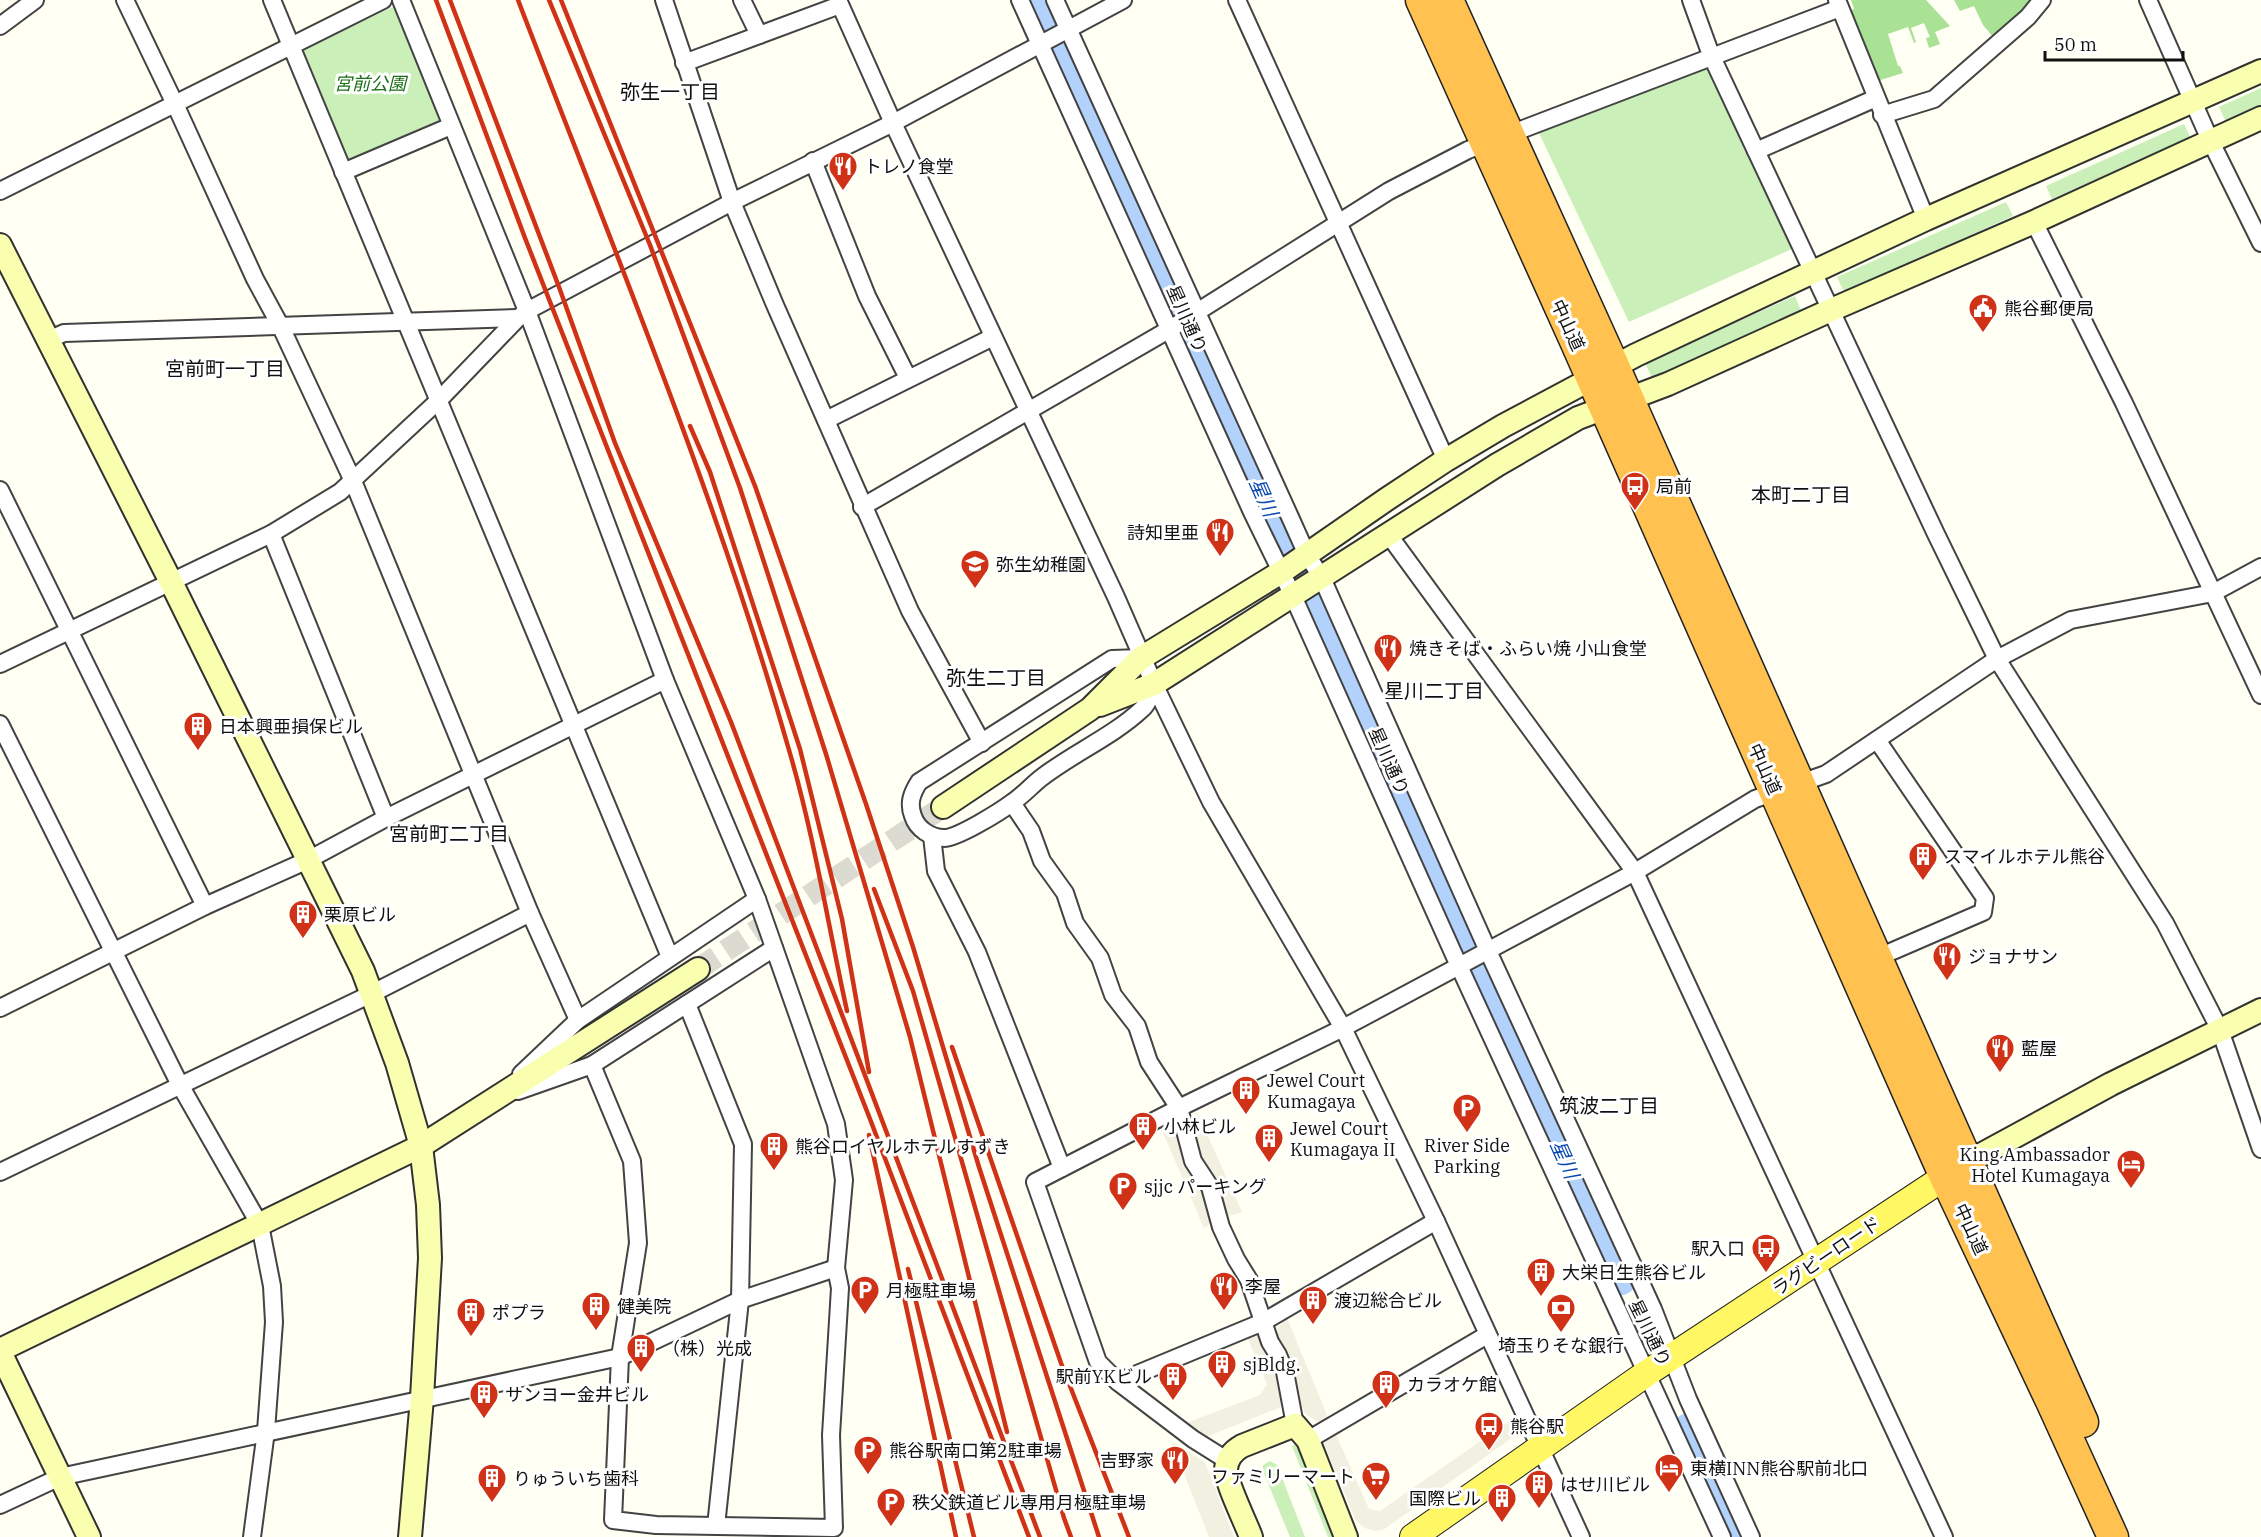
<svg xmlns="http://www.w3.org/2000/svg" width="2261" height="1537" viewBox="0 0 2261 1537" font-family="'IBM Plex Serif','Noto Sans JP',serif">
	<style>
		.green { fill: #caefb8 }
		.forest { fill: #a9e195 }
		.plaza { fill: #f2f0e0 }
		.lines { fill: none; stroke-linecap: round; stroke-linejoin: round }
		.river { stroke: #b2d2fc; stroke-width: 33 }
		.secondary-tunnel { stroke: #dbdbd1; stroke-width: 22; stroke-dasharray: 22 11; stroke-linecap: butt }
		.street-casing { stroke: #434343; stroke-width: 20 }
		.secondary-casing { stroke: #323232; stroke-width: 26 }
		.primary-casing { stroke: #212121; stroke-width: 28 }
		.highway-casing { stroke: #212121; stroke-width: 33 }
		.street { stroke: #fff; stroke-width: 16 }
		.secondary { stroke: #f9ffae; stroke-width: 22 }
		.primary { stroke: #fff763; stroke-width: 26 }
		.highway { stroke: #ffc251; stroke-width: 30 }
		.rail { stroke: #d03218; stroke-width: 4.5 }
		.labels { text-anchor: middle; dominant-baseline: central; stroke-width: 6; stroke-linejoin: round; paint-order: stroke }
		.park-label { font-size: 18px; font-style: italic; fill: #1a7018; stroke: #fff }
		.poi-label { font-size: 18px; fill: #101010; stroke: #fff; text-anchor: start }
		.street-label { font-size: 18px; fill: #101010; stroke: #fff }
		.neighbourhood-label { font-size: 20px; fill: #101010; stroke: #fff }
		.water-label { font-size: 20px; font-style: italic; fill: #0b49b1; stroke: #fff }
	</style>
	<rect width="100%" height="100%" fill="#fffff3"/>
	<!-- green -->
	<g class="green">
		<path d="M 395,6 L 440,122 L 348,162 L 303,50 Z"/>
		<path d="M 1707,64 L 1794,248 L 1629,322 L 1538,131 Z"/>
		<path d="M 2261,88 L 2261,106 L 2226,122 L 2219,107 Z"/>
		<path d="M 2184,124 L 2190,137 L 2052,199 L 2046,186 Z"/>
		<path d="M 2006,202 L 2013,216 L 1844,292 L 1837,277 Z"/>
		<path d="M 1795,296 L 1801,311 L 1652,378 L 1645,363 Z"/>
		<path d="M 1297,1444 L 1334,1537 L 1328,1537 L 1292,1446 Z"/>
		<path d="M 1270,1461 L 1277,1465 L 1305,1537 L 1290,1537 L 1263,1471 L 1263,1465 Z"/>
	</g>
	<!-- forest -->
	<g class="forest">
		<path d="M 1851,0 L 1926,0 L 1950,26 L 1935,32 L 1940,44 L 1929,48 L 1926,38 L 1930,37 L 1924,23 L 1911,28 L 1916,42 L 1914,43 L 1908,27 L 1888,34 L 1898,66 L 1900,66 L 1903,73 L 1874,82 L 1846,12 L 1854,9 Z"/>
		<path d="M 1954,0 L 2034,0 L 1994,38 L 1983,25 L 1974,6 L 1960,11 Z"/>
	</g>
	<!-- plaza -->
	<g class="plaza">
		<path d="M 1197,1112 L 1242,1212 L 1237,1214 L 1231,1215 L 1224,1211 L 1200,1160 L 1190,1124 Z"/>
		<path d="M 1169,1126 L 1177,1130 L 1201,1183 L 1212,1222 L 1204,1228 L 1161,1128 Z"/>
		<path d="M 1287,1318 L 1329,1420 L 1319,1422 L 1305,1414 L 1276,1339 L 1278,1327 Z"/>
		<path d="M 1245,1332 L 1258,1335 L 1264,1341 L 1286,1392 L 1281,1407 L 1204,1438 L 1181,1425 L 1260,1395 L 1267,1384 Z"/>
		<path d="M 1515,1417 L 1517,1427 L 1513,1437 L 1383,1530 L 1374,1531 L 1365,1528 L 1356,1521 L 1325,1446 L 1326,1437 L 1334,1430 L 1369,1509 L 1380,1511 Z"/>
		<path d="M 1171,1441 L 1205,1462 L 1234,1537 L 1209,1537 Z"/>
	</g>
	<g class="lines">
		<!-- river -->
		<g class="river">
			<path d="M 1038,0 L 1048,21"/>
			<path d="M 1061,51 L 1467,943"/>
			<path d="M 1481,973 L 1620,1279"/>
			<path d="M 1688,1430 L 1737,1537"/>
		</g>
		<!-- secondary-tunnel -->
		<path class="secondary-tunnel" d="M 698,969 L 943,807"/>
		<!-- street casing -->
		<g class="street-casing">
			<g id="street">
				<path d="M 125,0 L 175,104 L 255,279 L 281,327 L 353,481 L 530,913 L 578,1020"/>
				<path d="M 272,0 L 670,957"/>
				<path d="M 401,0 L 527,311 L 665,680 L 757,899 L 836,1124 L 844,1180 L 836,1268 L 840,1288 L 831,1435 L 834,1528 L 656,1525 L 613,1520 L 620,1357 L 638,1243 L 632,1161 L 592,1065"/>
				<path d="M 664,0 L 732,202 L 775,305 L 910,611 L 982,743"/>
				<path d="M 742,0 L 759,35"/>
				<path d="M 838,0 L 893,123 L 1116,597 L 1154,684 L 1211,802 L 1343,1028 L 1436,1221 L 1581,1537"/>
				<path d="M 1020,0 L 1252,512 L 1293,596 L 1459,966 L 1722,1537"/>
				<path d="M 1055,0 L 1290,517 L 1307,555 L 1322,578 L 1488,951 L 1653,1309 L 1688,1399 L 1751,1537"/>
				<path d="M 1237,0 L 1446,460"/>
				<path d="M 1691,0 L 1711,55 L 1936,534 L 1997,659 L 2165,923 L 2220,1030 L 2261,1149"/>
				<path d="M 1837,0 L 1926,219"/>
				<path d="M 2148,0 L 2210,140 L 2261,243"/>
				<path d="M 0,26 L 35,0"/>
				<path d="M 684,63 L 840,5"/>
				<path d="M 1882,115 L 1934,99 L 2028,17 L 2042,0"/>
				<path d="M 1756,151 L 1876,98"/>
				<path d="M 813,161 L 867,296 L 908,378"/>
				<path d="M 343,172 L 451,126"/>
				<path d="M 0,191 L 383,0"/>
				<path d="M 2034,222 L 2124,403 L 2261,695"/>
				<path d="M 48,340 L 64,333 L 518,318"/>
				<path d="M 826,420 L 993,337"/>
				<path d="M 0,490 L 205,906"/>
				<path d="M 862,507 L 1170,329 L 1389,191 L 1468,150 L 1840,8"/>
				<path d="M 271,534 L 386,818"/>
				<path d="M 1388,534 L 1635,872 L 1944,1537"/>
				<path d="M 1141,658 L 1112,659 L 919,782 C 912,793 908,803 913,816 C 917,829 931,838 944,838 C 958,838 1001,811 1013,802 C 1023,795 1031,786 1041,778 C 1073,753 1112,737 1142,709 C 1149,703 1151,692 1154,684"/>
				<path d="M 0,664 L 271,534 L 340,492 L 439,400 L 518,318 L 527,311 L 732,202 L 893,123 L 1123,0"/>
				<path d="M 0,724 L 180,1085 L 260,1225 L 272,1286 L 274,1322 L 266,1431 L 252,1537"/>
				<path d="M 1012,803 L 1031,831 L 1042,861 L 1065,893 L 1075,923 L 1100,958 L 1113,995 L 1137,1026 L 1149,1062 L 1179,1108 L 1193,1161 L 1210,1187 L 1221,1227 L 1236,1259 L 1249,1280 L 1270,1342 L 1278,1355 L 1285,1372 L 1295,1425"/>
				<path d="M 932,836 L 936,871 L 977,952 L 1062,1168"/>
				<path d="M 1872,960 L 1983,912 L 1985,898 L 1877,740"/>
				<path d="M 687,1004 L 743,1144 L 740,1300 L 716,1526"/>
				<path d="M 0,1008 L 205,906 L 308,860 L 386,818 L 665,680"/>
				<path d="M 521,1074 L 578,1020 L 757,899"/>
				<path d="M 518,1091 L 592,1065 L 774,948"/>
				<path d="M 0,1172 L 371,994 L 530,913"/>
				<path d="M 1118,1382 L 1098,1362 L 1035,1182 L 1179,1108 L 1343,1028 L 1635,872 L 1755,799 L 1826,774 L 1997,659 L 2071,620 L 2213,593 L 2261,567"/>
				<path d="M 1308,1440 L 1487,1335"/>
				<path d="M 1228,1461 L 1193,1439 L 1118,1382 L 1263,1322 L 1436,1221"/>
				<path d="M 0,1505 L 60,1477 L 620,1357 L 740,1300 L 836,1268"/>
			</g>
		</g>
		<!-- secondary casing -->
		<g class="secondary-casing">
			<g id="secondary">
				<path d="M 0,245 L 170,580 L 363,971 L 397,1063 L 421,1146 L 428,1205 L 430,1258 L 422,1398 L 410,1537"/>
				<path d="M 1100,705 L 1154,684 L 1497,465 L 1578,418 L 1668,384 L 1831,310 L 2034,222 L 2261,118"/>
				<path d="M 943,807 L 1090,709 L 1141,658 L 1283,571 L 1387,499 L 1446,460 L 1503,426 L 1636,355 L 1926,219 L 2261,71"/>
				<path d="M 1968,1162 L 2111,1084 L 2261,1010"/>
				<path d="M 0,1350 L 421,1146 L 698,969"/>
				<path d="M 0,1352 L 89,1537"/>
				<path d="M 1251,1537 C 1246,1523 1225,1481 1226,1469 C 1227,1458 1233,1451 1242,1446 L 1295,1425 L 1308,1440 L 1346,1537"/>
			</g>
		</g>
		<!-- primary casing -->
		<g class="primary-casing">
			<path id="primary" d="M 1413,1537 L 1647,1373 L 1960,1167"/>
		</g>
		<!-- highway casing -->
		<g class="highway-casing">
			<g id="highway">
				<path d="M 1421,0 L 1576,343 L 1945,1177 L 2051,1401 L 2113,1537"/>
				<path d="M 1448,0 L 1614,366 L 2083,1422"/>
			</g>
		</g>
		<!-- street -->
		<use href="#street" class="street"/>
		<!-- secondary -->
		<use href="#secondary" class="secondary"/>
		<!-- primary -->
		<use href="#primary" class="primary"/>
		<!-- highway -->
		<use href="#highway" class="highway"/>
		<!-- rail -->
		<g class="rail">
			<path d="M 436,0 L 525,238 L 870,1119 L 1029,1537"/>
			<path d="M 450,0 L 559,287 L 615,443 L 731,722 L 1040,1537"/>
			<path d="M 518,0 C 613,248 716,494 789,750 C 814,835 828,925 847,1011"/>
			<path d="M 549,0 L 650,245 L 740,488 L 826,754 L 910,1037 L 1007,1432"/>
			<path d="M 561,0 L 755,486 L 866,804 L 913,947 L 979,1167 L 1099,1537"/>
			<path d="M 690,426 L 710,472 L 800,749 L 842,919 L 869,1072"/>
			<path d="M 874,889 L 913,991 L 1064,1518 L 1071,1537"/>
			<path d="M 952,1047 L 1061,1363 L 1129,1537"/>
			<path d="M 869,1135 L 956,1537"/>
			<path d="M 908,1269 L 974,1537"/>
		</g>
	</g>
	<!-- icons -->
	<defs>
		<g id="restaurant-pin" transform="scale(1.5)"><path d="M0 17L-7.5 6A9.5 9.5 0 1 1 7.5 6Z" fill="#d03218" stroke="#fff"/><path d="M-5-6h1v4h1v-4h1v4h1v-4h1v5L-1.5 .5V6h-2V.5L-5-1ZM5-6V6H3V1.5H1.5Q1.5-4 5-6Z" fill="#fff"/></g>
		<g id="civic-pin" transform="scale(1.5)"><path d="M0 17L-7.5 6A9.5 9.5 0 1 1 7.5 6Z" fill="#d03218" stroke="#fff"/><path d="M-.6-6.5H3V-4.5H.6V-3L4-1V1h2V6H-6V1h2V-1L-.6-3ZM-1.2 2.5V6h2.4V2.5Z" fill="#fff"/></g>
		<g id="bus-pin" transform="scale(1.5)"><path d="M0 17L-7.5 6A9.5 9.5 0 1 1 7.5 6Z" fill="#d03218" stroke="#fff"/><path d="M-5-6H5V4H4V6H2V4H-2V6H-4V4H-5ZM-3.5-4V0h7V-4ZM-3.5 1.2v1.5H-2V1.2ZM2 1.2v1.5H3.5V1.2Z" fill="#fff"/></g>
		<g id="school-pin" transform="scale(1.5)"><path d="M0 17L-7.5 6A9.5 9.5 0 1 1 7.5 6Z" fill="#d03218" stroke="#fff"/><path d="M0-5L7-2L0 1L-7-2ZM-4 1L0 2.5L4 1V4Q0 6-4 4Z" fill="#fff"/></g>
		<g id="building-pin" transform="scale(1.5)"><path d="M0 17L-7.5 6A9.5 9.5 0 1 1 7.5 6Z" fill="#d03218" stroke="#fff"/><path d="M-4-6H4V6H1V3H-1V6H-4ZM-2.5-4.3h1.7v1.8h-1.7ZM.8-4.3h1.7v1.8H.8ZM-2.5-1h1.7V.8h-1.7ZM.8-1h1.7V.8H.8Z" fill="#fff"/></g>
		<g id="parking-pin" transform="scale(1.5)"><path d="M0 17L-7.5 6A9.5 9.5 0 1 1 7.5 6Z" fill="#d03218" stroke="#fff"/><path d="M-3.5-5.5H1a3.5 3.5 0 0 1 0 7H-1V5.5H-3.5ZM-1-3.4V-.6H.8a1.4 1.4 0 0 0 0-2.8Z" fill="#fff"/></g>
		<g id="hotel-pin" transform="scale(1.5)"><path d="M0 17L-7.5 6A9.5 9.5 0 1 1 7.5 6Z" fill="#d03218" stroke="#fff"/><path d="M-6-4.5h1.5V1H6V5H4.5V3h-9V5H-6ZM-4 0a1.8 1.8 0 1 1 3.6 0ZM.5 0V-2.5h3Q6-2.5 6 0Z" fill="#fff"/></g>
		<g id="bank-pin" transform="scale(1.5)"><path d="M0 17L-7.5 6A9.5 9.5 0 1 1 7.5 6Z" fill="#d03218" stroke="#fff"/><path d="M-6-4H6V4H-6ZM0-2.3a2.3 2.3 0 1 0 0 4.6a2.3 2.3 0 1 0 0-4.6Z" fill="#fff"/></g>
		<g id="supermarket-pin" transform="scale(1.5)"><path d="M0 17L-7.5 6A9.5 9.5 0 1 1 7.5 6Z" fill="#d03218" stroke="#fff"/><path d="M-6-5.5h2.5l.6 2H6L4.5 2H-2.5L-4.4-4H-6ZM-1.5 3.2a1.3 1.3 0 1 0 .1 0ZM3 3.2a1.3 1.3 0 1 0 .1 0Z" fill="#fff"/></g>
	</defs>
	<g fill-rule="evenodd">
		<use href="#restaurant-pin" x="843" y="166"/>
		<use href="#civic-pin" x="1983" y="308"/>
		<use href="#bus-pin" x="1635" y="486"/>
		<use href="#restaurant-pin" x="1220" y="532"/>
		<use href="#school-pin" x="975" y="564"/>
		<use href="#restaurant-pin" x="1388" y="648"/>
		<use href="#building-pin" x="198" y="726"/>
		<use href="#building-pin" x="1923" y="856"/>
		<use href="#building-pin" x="303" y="914"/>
		<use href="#restaurant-pin" x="1947" y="956"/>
		<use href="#restaurant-pin" x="2000" y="1048"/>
		<use href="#building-pin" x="1246" y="1090"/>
		<use href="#parking-pin" x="1467" y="1108"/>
		<use href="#building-pin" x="1143" y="1126"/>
		<use href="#building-pin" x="1269" y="1138"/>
		<use href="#building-pin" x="774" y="1146"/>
		<use href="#hotel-pin" x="2131" y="1164"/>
		<use href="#parking-pin" x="1123" y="1186"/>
		<use href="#bus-pin" x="1766" y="1248"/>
		<use href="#building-pin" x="1541" y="1272"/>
		<use href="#restaurant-pin" x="1224" y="1286"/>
		<use href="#parking-pin" x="865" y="1290"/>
		<use href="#building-pin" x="1313" y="1300"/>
		<use href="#building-pin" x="596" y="1306"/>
		<use href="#bank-pin" x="1561" y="1308"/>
		<use href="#building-pin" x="471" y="1312"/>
		<use href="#building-pin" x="641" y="1348"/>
		<use href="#building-pin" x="1222" y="1364"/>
		<use href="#building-pin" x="1173" y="1376"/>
		<use href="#building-pin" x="1386" y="1384"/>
		<use href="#building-pin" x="484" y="1394"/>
		<use href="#bus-pin" x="1489" y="1426"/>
		<use href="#parking-pin" x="868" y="1450"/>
		<use href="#restaurant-pin" x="1175" y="1460"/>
		<use href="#hotel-pin" x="1669" y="1468"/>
		<use href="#supermarket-pin" x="1376" y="1476"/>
		<use href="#building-pin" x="492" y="1478"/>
		<use href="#building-pin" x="1539" y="1484"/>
		<use href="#building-pin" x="1502" y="1498"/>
		<use href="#parking-pin" x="891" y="1502"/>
	</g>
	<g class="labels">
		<!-- park labels -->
		<g class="park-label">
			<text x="370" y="83">宮前公園</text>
		</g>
		<!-- poi labels -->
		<g class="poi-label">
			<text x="864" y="166">トレノ食堂</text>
			<text x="2004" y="308">熊谷郵便局</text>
			<text x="1656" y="486">局前</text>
			<text x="1199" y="532" text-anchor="end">詩知里亜</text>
			<text x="996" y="564">弥生幼稚園</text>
			<text x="1409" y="648">焼きそば・ふらい焼 小山食堂</text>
			<text x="219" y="726">日本興亜損保ビル</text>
			<text x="1944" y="856">スマイルホテル熊谷</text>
			<text x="324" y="914">栗原ビル</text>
			<text x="1968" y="956">ジョナサン</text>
			<text x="2021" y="1048">藍屋</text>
			<text x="1267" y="1080">Jewel Court<tspan x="1267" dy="21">Kumagaya</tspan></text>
			<text x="1164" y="1126">小林ビル</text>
			<text x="1290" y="1128">Jewel Court<tspan x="1290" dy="21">Kumagaya II</tspan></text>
			<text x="1467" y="1145" text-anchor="middle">River Side<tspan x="1467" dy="21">Parking</tspan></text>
			<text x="795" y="1146">熊谷ロイヤルホテルすずき</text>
			<text x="2110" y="1154" text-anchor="end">King Ambassador<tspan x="2110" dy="21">Hotel Kumagaya</tspan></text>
			<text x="1144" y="1186">sjjc パーキング</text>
			<text x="1745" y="1248" text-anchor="end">駅入口</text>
			<text x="1562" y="1272">大栄日生熊谷ビル</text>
			<text x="1245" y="1286">李屋</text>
			<text x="886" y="1290">月極駐車場</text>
			<text x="1334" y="1300">渡辺総合ビル</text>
			<text x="617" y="1306">健美院</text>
			<text x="492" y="1312">ポプラ</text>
			<text x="1561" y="1345" text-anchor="middle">埼玉りそな銀行</text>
			<text x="662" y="1348">（株）光成</text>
			<text x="1243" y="1364">sjBldg.</text>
			<text x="1152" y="1376" text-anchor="end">駅前YKビル</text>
			<text x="1407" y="1384">カラオケ館</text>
			<text x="505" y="1394">サンヨー金井ビル</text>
			<text x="1510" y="1426">熊谷駅</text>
			<text x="889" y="1450">熊谷駅南口第2駐車場</text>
			<text x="1154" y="1460" text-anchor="end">吉野家</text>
			<text x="1690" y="1468">東横INN熊谷駅前北口</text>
			<text x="1355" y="1476" text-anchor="end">ファミリーマート</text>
			<text x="513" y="1478">りゅういち歯科</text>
			<text x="1560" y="1484">はせ川ビル</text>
			<text x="1481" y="1498" text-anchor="end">国際ビル</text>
			<text x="912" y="1502">秩父鉄道ビル専用月極駐車場</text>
		</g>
		<!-- street labels -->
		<g class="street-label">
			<text transform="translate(1187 319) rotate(66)">星川通り</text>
			<text transform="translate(1568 325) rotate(65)">中山道</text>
			<text transform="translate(1389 761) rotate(66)">星川通り</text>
			<text transform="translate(1765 769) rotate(66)">中山道</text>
			<text transform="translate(1971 1229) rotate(65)">中山道</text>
			<text transform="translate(1826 1256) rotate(-34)">ラグビーロード</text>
			<text transform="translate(1650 1333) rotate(64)">星川通り</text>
		</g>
		<!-- neighbourhood labels -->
		<g class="neighbourhood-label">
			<text x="670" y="91">弥生一丁目</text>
			<text x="225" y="368">宮前町一丁目</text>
			<text x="1801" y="494">本町二丁目</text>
			<text x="996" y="677">弥生二丁目</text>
			<text x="1434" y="690">星川二丁目</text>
			<text x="449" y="833">宮前町二丁目</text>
			<text x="1609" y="1105">筑波二丁目</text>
		</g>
		<!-- water labels -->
		<g class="water-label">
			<text transform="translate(1264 497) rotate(66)">星川</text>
			<text transform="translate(1565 1159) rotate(66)">星川</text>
		</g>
	</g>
	<!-- scale -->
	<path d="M2045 51v9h138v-9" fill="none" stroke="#101010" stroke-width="3"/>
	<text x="2054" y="51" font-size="18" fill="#101010" stroke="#ffffff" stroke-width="4.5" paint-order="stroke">50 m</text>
</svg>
